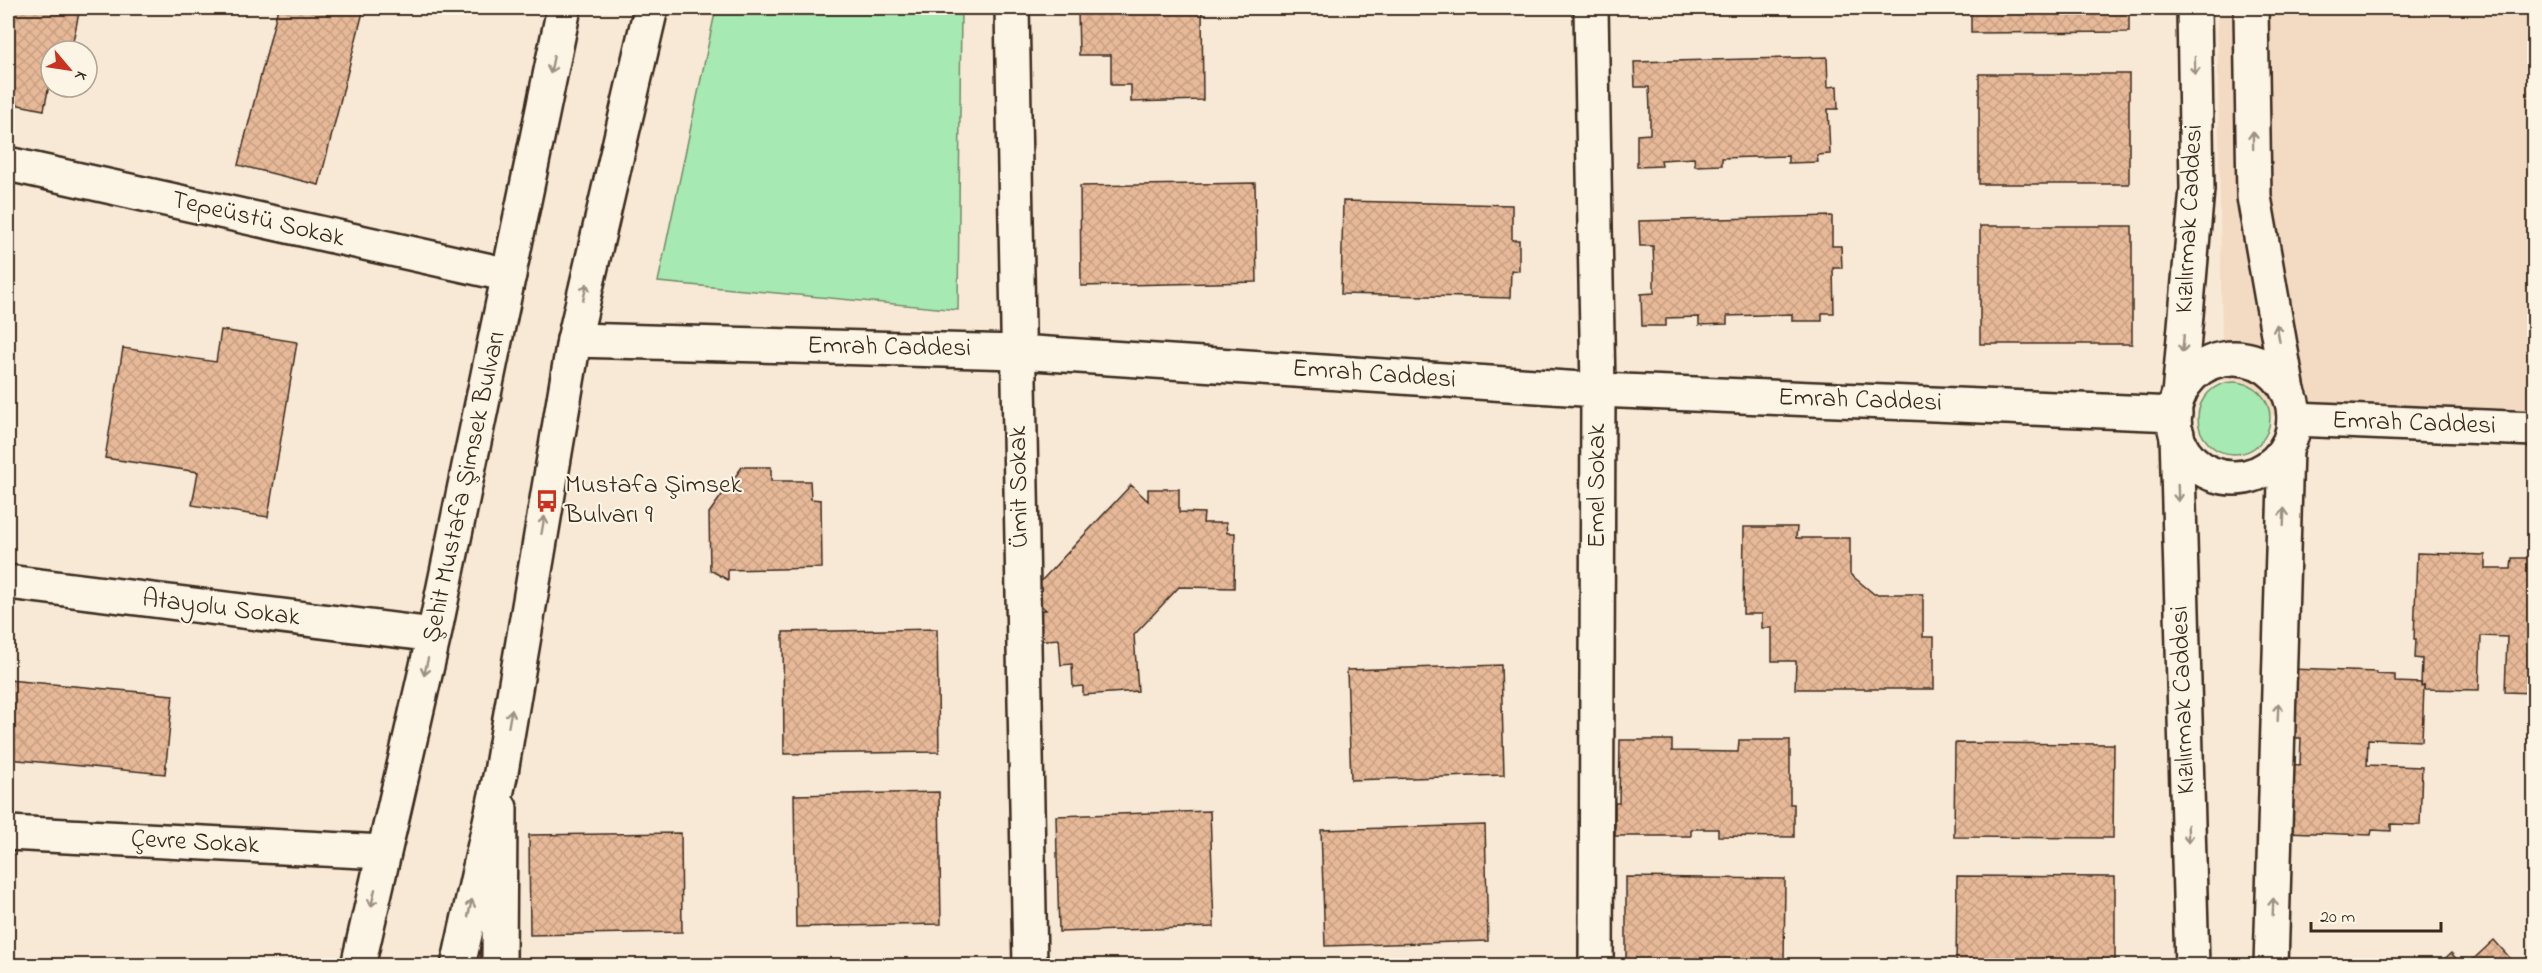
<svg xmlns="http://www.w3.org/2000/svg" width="2542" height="973" viewBox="0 0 2542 973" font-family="'Indie Flower',sans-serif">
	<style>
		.built { fill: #f3dbc3 }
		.green { fill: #a7e9b2; stroke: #718a68; stroke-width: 1.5 }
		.building { fill: url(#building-cross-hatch); stroke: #3b2a1e; stroke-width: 1.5 }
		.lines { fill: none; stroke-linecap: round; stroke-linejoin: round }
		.street-casing { stroke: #3b2a1e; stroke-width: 38 }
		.primary-casing { stroke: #3b2a1e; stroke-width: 38 }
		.street { stroke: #fcf5e5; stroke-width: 33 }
		.primary { stroke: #fcf5e5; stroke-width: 33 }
		.oneway { stroke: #9c9082 }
		.labels { text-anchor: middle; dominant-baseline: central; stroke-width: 4.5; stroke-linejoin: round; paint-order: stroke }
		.street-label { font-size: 26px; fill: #3b2a1e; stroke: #fcf5e5 }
		.poi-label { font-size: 26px; fill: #3b2a1e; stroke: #fcf5e5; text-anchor: start }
	</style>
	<defs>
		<pattern id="building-cross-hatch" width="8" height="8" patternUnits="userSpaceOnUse" patternTransform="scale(1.5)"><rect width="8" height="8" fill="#e7b998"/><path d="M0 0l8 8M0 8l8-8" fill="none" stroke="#c79f83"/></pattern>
	</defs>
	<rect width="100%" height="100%" fill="#f8e9d6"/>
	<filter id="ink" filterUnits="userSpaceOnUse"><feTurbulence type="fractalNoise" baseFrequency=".0167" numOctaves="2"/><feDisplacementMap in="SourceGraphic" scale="12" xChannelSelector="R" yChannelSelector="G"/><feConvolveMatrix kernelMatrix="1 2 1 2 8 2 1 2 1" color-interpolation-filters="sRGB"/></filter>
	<g filter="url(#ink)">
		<!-- built -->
		<path class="built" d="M 2217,8 L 2534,8 L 2534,426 L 2223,413 Z"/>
		<!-- green -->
		<g class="green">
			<path d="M 716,8 L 961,8 L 958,310 L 658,282 Z"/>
			<circle cx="2234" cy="418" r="36"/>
		</g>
		<!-- building -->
		<g class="building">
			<path d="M 8,8 L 80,8 L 71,51 L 51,51 L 51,86 L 49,85 L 44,110 L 8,103 Z"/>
			<path d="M 278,8 L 364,8 L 319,185 L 238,165 Z"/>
			<path d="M 1074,8 L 1202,8 L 1203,100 L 1131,102 L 1131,85 L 1111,85 L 1111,55 L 1079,55 L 1078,10 L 1074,10 Z"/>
			<path d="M 1971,8 L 2129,8 L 2129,32 L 1971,33 Z"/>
			<path d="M 1827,57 L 1828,87 L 1837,86 L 1838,109 L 1828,109 L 1830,154 L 1817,155 L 1818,162 L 1788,163 L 1788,156 L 1722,158 L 1722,165 L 1695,166 L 1694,158 L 1661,160 L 1662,166 L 1637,167 L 1637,135 L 1650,134 L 1650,111 L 1649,87 L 1635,87 L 1634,62 Z"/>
			<rect x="1979" y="74" width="150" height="110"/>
			<path d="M 1255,183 L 1257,282 L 1081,286 L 1080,186 Z"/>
			<path d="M 1343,201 L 1512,205 L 1512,240 L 1519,240 L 1519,271 L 1511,270 L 1510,298 L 1341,294 Z"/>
			<path d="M 1832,216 L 1832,246 L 1841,246 L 1842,268 L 1833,268 L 1834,313 L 1822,313 L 1822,321 L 1792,321 L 1792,314 L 1727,316 L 1727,324 L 1699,325 L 1699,317 L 1666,318 L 1666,326 L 1642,326 L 1641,294 L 1654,293 L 1654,270 L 1653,246 L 1640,246 L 1639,221 Z"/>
			<rect x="1980" y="226" width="152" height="118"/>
			<path d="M 221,330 L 297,342 L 268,517 L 192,505 L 198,472 L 105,458 L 123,348 L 216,362 Z"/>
			<path d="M 742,467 L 771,467 L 771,481 L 810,481 L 811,499 L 821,500 L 822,568 L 728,570 L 728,580 L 710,570 L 709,513 Z"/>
			<path d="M 1131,485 L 1148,501 L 1148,489 L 1179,489 L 1179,512 L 1204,513 L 1203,523 L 1226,523 L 1227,533 L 1235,533 L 1234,588 L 1179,587 L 1134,635 L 1138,691 L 1083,695 L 1083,686 L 1073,687 L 1072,664 L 1061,665 L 1059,639 L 1036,641 L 1034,610 L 1046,610 L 1029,594 Z"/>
			<path d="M 1744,527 L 1797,527 L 1796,538 L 1850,538 L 1850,574 L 1874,594 L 1923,594 L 1923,637 L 1934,637 L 1934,689 L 1795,689 L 1796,661 L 1772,661 L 1772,628 L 1762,628 L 1762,614 L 1743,614 Z"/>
			<path d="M 2417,553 L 2485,555 L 2485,569 L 2511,569 L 2512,558 L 2534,558 L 2534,693 L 2505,692 L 2507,637 L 2481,636 L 2479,690 L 2424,689 L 2424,685 L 2421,686 L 2422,659 L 2415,658 L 2416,639 L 2414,639 Z"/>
			<path d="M 937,629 L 939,752 L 784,754 L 783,632 Z"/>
			<path d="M 1501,665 L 1504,775 L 1351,780 L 1347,670 Z"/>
			<path d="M 2290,669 L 2376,672 L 2376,674 L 2395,675 L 2395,682 L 2421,683 L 2421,686 L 2424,685 L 2422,741 L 2368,739 L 2367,765 L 2422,767 L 2420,825 L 2391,824 L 2391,831 L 2372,830 L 2371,835 L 2285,832 L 2288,764 L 2300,765 L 2301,738 L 2288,738 Z"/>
			<path d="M 8,680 L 173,695 L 165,774 L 8,759 Z"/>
			<path d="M 1620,740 L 1672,740 L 1672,751 L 1738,752 L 1739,740 L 1790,740 L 1790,804 L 1794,804 L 1794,837 L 1718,836 L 1718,829 L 1691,829 L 1691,836 L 1615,836 L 1615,803 L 1619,803 Z"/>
			<path d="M 1955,743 L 2114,744 L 2113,838 L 1954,837 Z"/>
			<path d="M 939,792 L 941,924 L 796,927 L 794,795 Z"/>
			<path d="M 1210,811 L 1214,927 L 1059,932 L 1056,816 Z"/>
			<path d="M 1485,825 L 1488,941 L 1325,946 L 1321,830 Z"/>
			<path d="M 681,833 L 682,932 L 530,935 L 529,835 Z"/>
			<path d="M 1957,876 L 2115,877 L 2115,966 L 1956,966 Z"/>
			<path d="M 1626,877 L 1785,879 L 1784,966 L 1626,966 Z"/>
			<path d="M 2494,940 L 2517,966 L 2466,966 Z"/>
			<path d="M 2451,953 L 2463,966 L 2437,966 Z"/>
			<path d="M 944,963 L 945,966 L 809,966 Z"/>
		</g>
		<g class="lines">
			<!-- street casing -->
			<g class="street-casing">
				<g id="street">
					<path d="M 1012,8 L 1030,966"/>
					<path d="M 1591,8 L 1598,390 L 1596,966"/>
					<path d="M 8,164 L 509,275"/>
					<path d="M 574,340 L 1018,352 L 1598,390 L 2175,414"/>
					<path d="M 2294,419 L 2534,429"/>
					<path d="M 8,582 L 434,635"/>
					<path d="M 8,833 L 383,852"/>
					<path d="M 499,966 L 500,808"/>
				</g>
			</g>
			<!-- primary casing -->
			<g class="primary-casing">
				<g id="primary">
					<path d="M 2251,8 L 2254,197 L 2288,391"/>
					<circle cx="2234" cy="418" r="60"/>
					<path d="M 2179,395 L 2197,189 L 2194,8"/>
					<path d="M 2177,434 L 2192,966"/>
					<path d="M 358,966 L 434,635 L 564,8"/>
					<path d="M 458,966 L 501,772 L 574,340 L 651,8"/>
					<path d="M 2271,966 L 2286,448"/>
				</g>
			</g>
			<!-- street -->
			<use href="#street" class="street"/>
			<!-- primary -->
			<use href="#primary" class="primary"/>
		</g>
		<!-- one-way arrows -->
		<defs><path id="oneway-shaft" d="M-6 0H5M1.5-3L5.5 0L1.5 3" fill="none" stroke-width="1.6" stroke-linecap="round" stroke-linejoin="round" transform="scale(1.5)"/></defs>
		<g class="oneway">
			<use href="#oneway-shaft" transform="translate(552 65) rotate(101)"/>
			<use href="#oneway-shaft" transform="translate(2195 66) rotate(89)"/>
			<use href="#oneway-shaft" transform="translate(2253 140) rotate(-91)"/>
			<use href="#oneway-shaft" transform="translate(585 292) rotate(-77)"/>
			<use href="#oneway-shaft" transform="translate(2278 333) rotate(-100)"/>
			<use href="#oneway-shaft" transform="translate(2183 344) rotate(95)"/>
			<use href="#oneway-shaft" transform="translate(2178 493) rotate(88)"/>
			<use href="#oneway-shaft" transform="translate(2284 517) rotate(-88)"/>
			<use href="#oneway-shaft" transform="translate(543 525) rotate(-80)"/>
			<use href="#oneway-shaft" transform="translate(426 667) rotate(103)"/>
			<use href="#oneway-shaft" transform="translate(2278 712) rotate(-88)"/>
			<use href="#oneway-shaft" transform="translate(510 718) rotate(-80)"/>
			<use href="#oneway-shaft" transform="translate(2188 834) rotate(88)"/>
			<use href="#oneway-shaft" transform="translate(373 898) rotate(103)"/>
			<use href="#oneway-shaft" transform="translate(2273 907) rotate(-88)"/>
			<use href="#oneway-shaft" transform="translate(470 908) rotate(-77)"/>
		</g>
	</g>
	<!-- icons -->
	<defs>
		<g id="bus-bare" transform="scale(1.8)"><path d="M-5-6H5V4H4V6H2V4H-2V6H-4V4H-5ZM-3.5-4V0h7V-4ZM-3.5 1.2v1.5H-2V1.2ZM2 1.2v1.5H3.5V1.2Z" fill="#c8321e" stroke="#fcf5e5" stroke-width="2.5" paint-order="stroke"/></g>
	</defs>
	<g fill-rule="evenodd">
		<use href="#bus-bare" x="547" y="501"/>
	</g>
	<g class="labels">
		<!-- street labels -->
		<g class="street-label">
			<text transform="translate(2190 219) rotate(-87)">Kızılırmak Caddesi</text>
			<text transform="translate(258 220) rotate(13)">Tepeüstü Sokak</text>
			<text transform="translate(889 348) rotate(1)">Emrah Caddesi</text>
			<text transform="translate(1374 375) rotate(4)">Emrah Caddesi</text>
			<text transform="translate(1860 401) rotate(2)">Emrah Caddesi</text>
			<text transform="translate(2414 424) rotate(2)">Emrah Caddesi</text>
			<text transform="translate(1598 486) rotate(-90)">Emel Sokak</text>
			<text transform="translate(465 487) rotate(-78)">Şehit Mustafa Şimsek Bulvarı</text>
			<text transform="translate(1020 487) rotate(-91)">Ümit Sokak</text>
			<text transform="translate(221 609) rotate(7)">Atayolu Sokak</text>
			<text transform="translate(2184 700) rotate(-92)">Kızılırmak Caddesi</text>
			<text transform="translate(195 843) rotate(3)">Çevre Sokak</text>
		</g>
		<!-- poi labels -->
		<g class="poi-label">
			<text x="565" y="486">Mustafa Şimsek<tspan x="565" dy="30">Bulvarı 9</tspan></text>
		</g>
	</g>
	<!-- margin -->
	<rect width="2542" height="973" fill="none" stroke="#fcf5e5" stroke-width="30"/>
	<rect x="15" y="15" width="2512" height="943" fill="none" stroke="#3b2a1e" stroke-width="2" filter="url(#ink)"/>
	<!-- north arrow -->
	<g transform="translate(69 69) rotate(119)"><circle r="28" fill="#fcf5e5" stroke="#afa495" stroke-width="1.5"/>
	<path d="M0-4.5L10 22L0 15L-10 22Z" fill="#c8321e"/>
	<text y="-9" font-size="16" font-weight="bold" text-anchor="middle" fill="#3b2a1e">K</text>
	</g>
	<!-- scale -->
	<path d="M2311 922v9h130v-9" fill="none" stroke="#3b2a1e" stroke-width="3"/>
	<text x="2320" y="922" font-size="18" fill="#3b2a1e" stroke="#fcf5e5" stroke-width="4.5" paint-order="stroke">20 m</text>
</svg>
